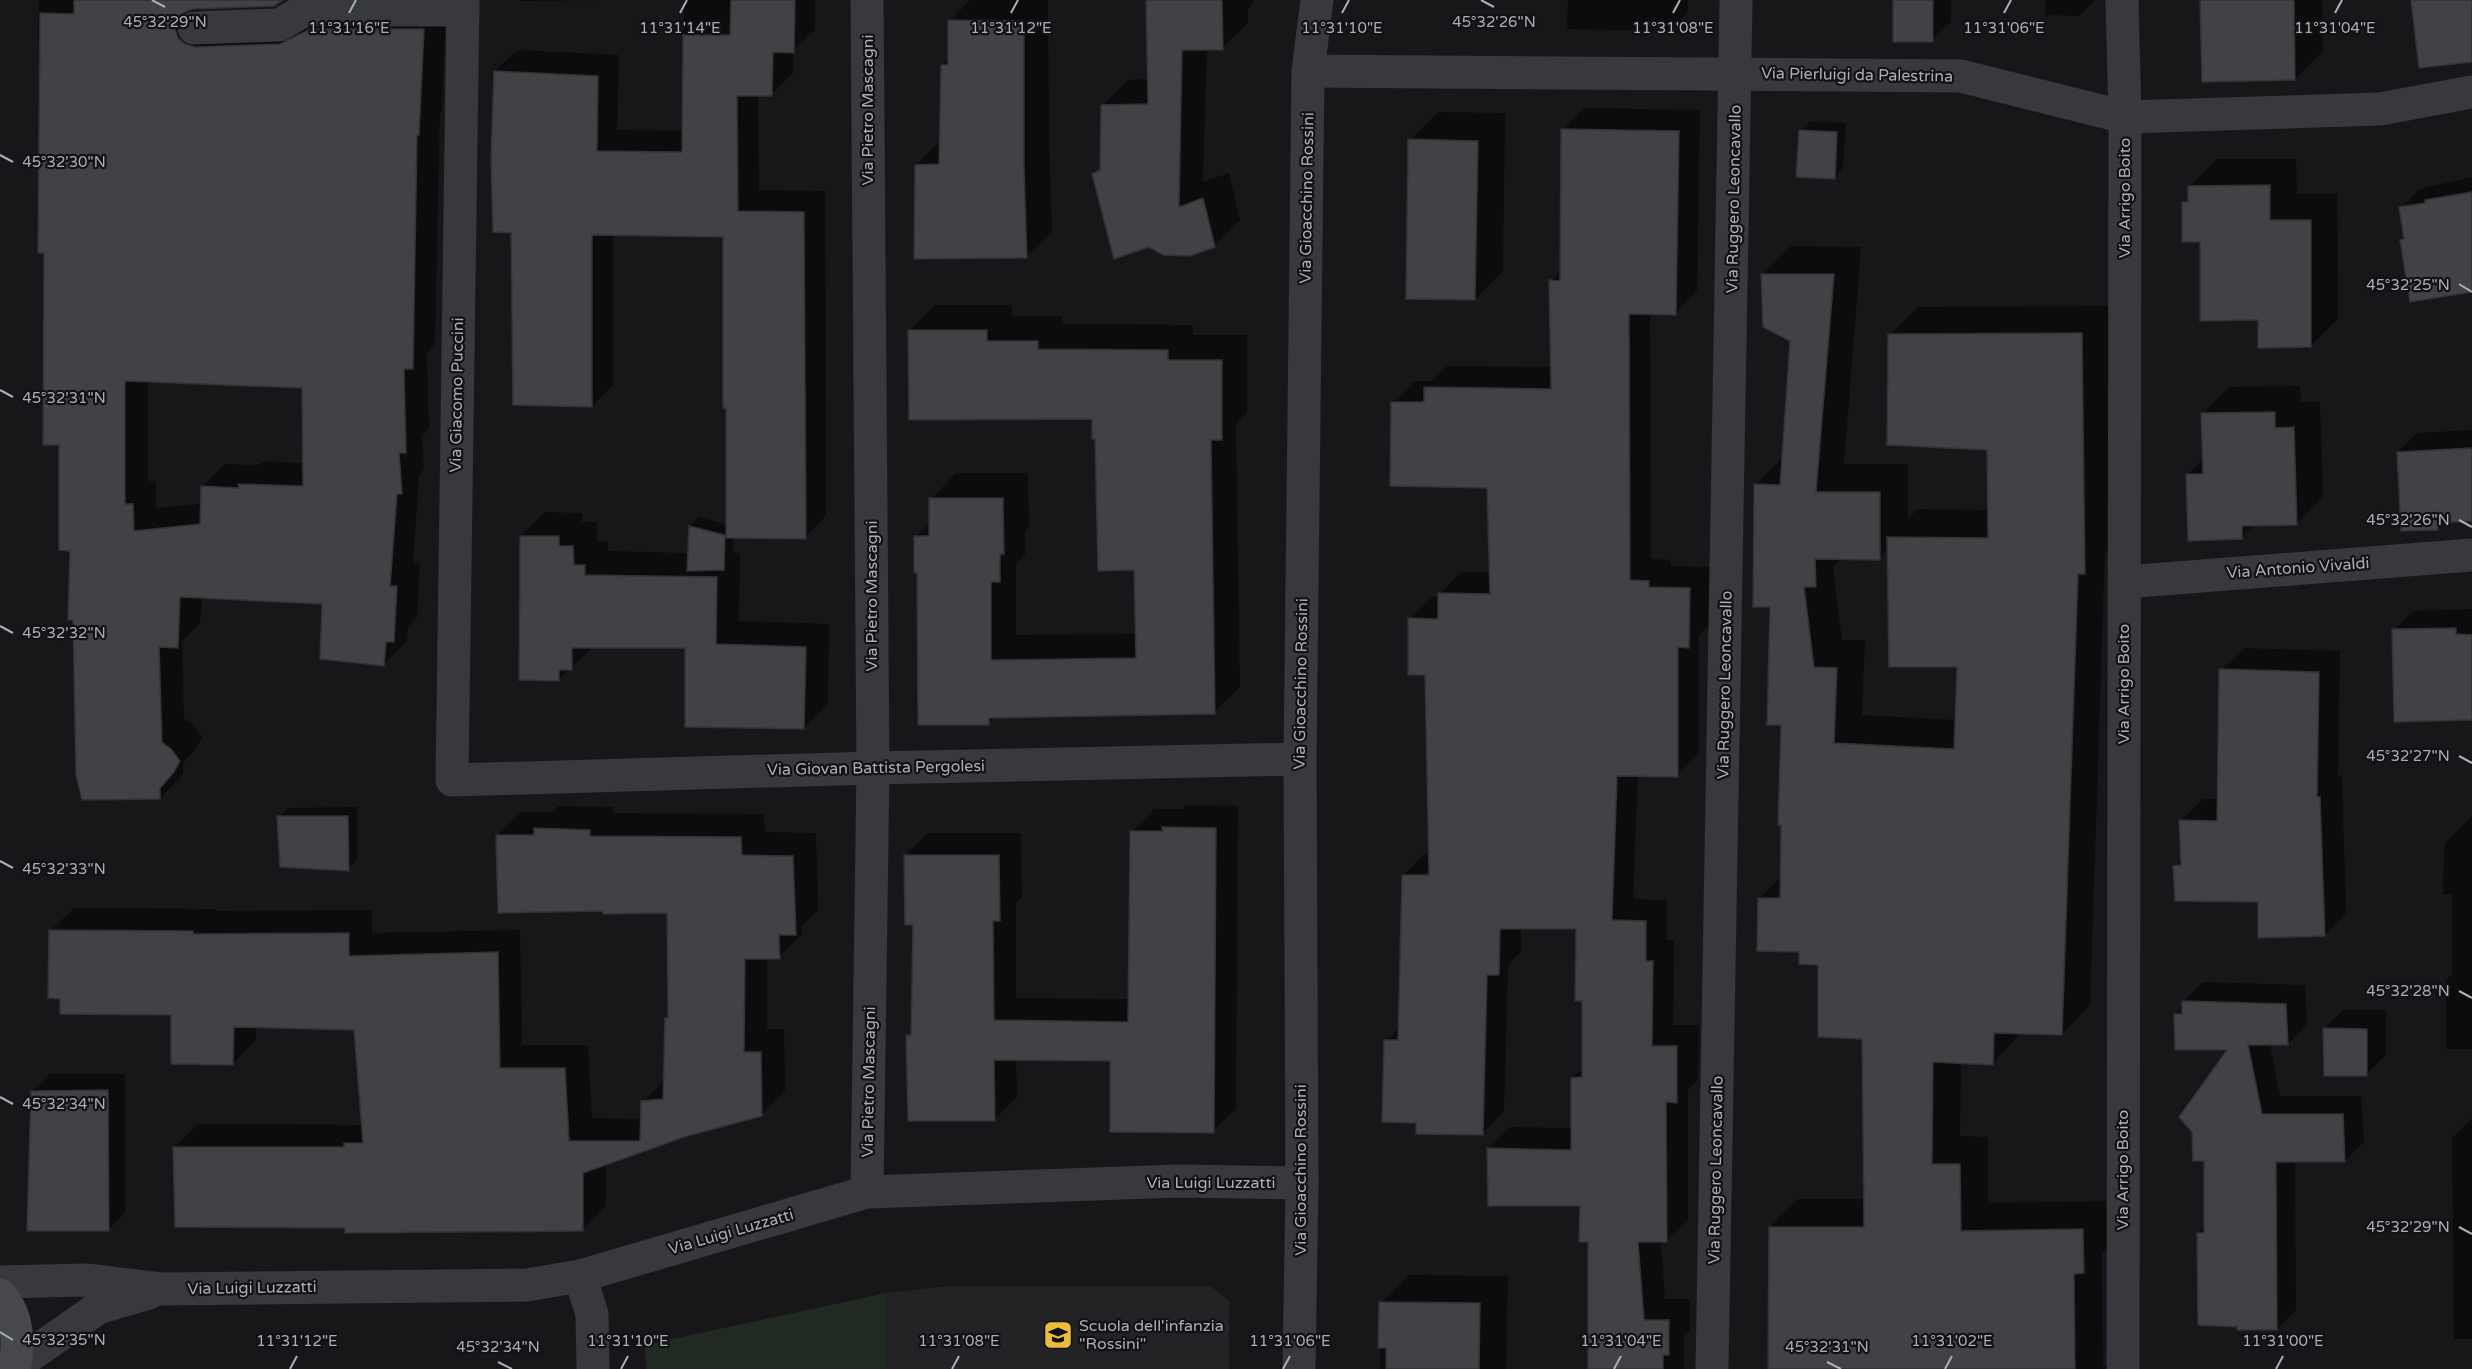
<svg xmlns="http://www.w3.org/2000/svg" width="2472" height="1369" viewBox="0 0 2472 1369" font-family="'Varela Round',sans-serif">
	<style>
		.built { fill: #232326 }
		.green { fill: #212923 }
		.shadow { fill: #0007; fill-rule: evenodd }
		.building { fill: #414246; stroke: #323135; stroke-width: 1.5; fill-rule: evenodd }
		.lines { fill: none; stroke-linecap: round; stroke-linejoin: round }
		.street { stroke: #38393e; stroke-width: 33 }
		.secondary { stroke: #46484e; stroke-width: 33 }
		.ticks { fill: none; stroke: #aaaeb9; stroke-width: 2 }
		.labels { text-anchor: middle; dominant-baseline: central; stroke-width: 4.5; stroke-linejoin: round; paint-order: stroke }
		.street-label { font-size: 16px; fill: #aaaeb9; stroke: #121214 }
		.poi-label { font-size: 16px; fill: #aaaeb9; stroke: #121214; text-anchor: start }
		.ticks-label { font-size: 15px; text-anchor: middle; fill: #aaaeb9; stroke: #121214; stroke-width: 4.5; stroke-linejoin: round; paint-order: stroke }
	</style>
	<rect width="100%" height="100%" fill="#171719"/>
	<!-- built -->
	<path class="built" d="M 949,1286 L 1210,1286 L 1229,1301 L 1229,1369 L 886,1369 L 886,1293 Z"/>
	<!-- green -->
	<path class="green" d="M 886,1293 L 886,1369 L 646,1369 L 645,1345 Z"/>
	<!-- shadow -->
	<g class="shadow">
		<path d="M 39,0 L 283,0 L 273,5 L 199,8 L 201,15 L 446,7 L 442,110 L 440,112 L 435,344 L 427,353 L 429,429 L 422,435 L 424,469 L 419,475 L 413,564 L 420,563 L 417,617 L 408,627 L 407,641 L 384,664 L 324,602 L 202,596 L 200,623 L 182,641 L 184,718 L 194,726 L 202,737 L 197,747 L 183,763 L 183,774 L 160,798 L 72,550 L 61,444 L 46,251 L 42,42 L 38,42 ZM 148,380 L 303,386 L 304,463 L 263,461 L 259,465 L 225,464 L 202,487 L 202,504 L 156,508 L 156,481 L 148,481 Z"/>
		<path d="M 520,0 L 604,0 L 520,1 Z"/>
		<path d="M 684,0 L 815,0 L 815,30 L 793,51 L 793,73 L 772,94 L 758,94 L 759,190 L 825,191 L 826,516 L 805,537 L 733,537 L 733,553 L 740,553 L 739,621 L 829,624 L 828,704 L 804,728 L 686,646 L 594,646 L 559,679 L 521,536 L 545,512 L 582,513 L 582,522 L 597,522 L 597,542 L 608,541 L 608,551 L 689,553 L 690,526 L 699,517 L 727,525 L 725,236 L 613,234 L 613,385 L 592,406 L 512,231 L 495,71 L 517,50 L 619,55 L 617,130 L 684,131 Z"/>
		<path d="M 970,0 L 1048,0 L 1049,144 L 1052,231 L 1027,256 L 916,165 L 941,140 L 942,66 L 949,59 L 950,21 Z"/>
		<path d="M 1149,0 L 1254,0 L 1248,9 L 1248,23 L 1222,48 L 1207,48 L 1203,182 L 1229,173 L 1240,220 L 1214,246 L 1094,174 L 1102,166 L 1103,105 L 1128,80 L 1149,79 Z"/>
		<path d="M 1568,0 L 1688,0 L 1688,12 L 1669,31 L 1567,29 Z"/>
		<path d="M 1894,0 L 1951,0 L 1951,22 L 1933,40 Z"/>
		<path d="M 2046,0 L 2095,0 L 2079,16 L 2045,15 Z"/>
		<path d="M 2201,0 L 2322,0 L 2323,51 L 2295,79 Z"/>
		<path d="M 1584,108 L 1700,110 L 1697,291 L 1676,313 L 1650,313 L 1651,559 L 1670,560 L 1671,566 L 1711,567 L 1710,624 L 1699,635 L 1699,754 L 1678,775 L 1638,775 L 1633,899 L 1667,900 L 1667,940 L 1674,940 L 1673,1025 L 1699,1025 L 1698,1079 L 1688,1090 L 1688,1219 L 1666,1241 L 1661,1241 L 1665,1299 L 1690,1299 L 1690,1331 L 1684,1337 L 1684,1369 L 1590,1369 L 1590,1241 L 1581,1204 L 1488,1149 L 1510,1127 L 1572,1128 L 1572,1078 L 1584,1067 L 1584,1000 L 1578,928 L 1521,928 L 1521,952 L 1508,965 L 1504,1111 L 1483,1133 L 1418,1121 L 1385,1041 L 1400,1027 L 1404,875 L 1425,853 L 1430,853 L 1427,673 L 1410,619 L 1432,597 L 1440,597 L 1440,594 L 1461,572 L 1491,572 L 1489,486 L 1392,403 L 1414,381 L 1432,381 L 1447,366 L 1552,367 L 1551,281 L 1561,271 L 1562,130 Z"/>
		<path d="M 1438,112 L 1505,113 L 1503,271 L 1475,299 L 1410,140 Z"/>
		<path d="M 1809,122 L 1846,123 L 1843,168 L 1834,178 L 1800,131 Z"/>
		<path d="M 2217,159 L 2296,159 L 2297,194 L 2337,194 L 2338,319 L 2311,346 L 2260,318 L 2201,240 L 2184,203 L 2190,197 L 2190,186 Z"/>
		<path d="M 2472,177 L 2472,291 L 2402,241 L 2405,238 L 2401,208 L 2420,189 Z"/>
		<path d="M 1791,246 L 1861,247 L 1844,464 L 1908,464 L 1908,519 L 1917,509 L 1989,510 L 1988,449 L 1890,335 L 1918,307 L 2109,306 L 2113,545 L 2105,552 L 2090,1005 L 2062,1034 L 2021,1033 L 1993,1063 L 1961,1062 L 1960,1136 L 1988,1137 L 1988,1203 L 2111,1201 L 2112,1243 L 2102,1254 L 2103,1366 L 2113,1367 L 2113,1369 L 1770,1369 L 1770,1227 L 1798,1199 L 1865,1199 L 1864,1038 L 1819,963 L 1801,951 L 1760,898 L 1782,876 L 1782,724 L 1772,606 L 1756,485 L 1784,456 L 1792,340 L 1762,275 ZM 1889,548 L 1958,665 L 1956,720 L 1862,715 L 1865,640 L 1842,640 L 1833,567 L 1843,558 L 1879,558 Z"/>
		<path d="M 935,305 L 1012,305 L 1012,316 L 1062,316 L 1063,324 L 1193,325 L 1193,335 L 1247,335 L 1247,413 L 1236,424 L 1240,687 L 1214,712 L 995,717 L 988,724 L 919,572 L 916,537 L 931,522 L 931,499 L 956,473 L 1028,473 L 1029,527 L 1025,531 L 1025,555 L 1016,564 L 1016,635 L 1137,634 L 1136,569 L 1097,437 L 1093,418 L 909,331 Z"/>
		<path d="M 2300,386 L 2301,402 L 2320,402 L 2323,497 L 2296,524 L 2255,524 L 2241,538 L 2188,474 L 2204,458 L 2203,414 L 2229,387 Z"/>
		<path d="M 2472,430 L 2472,520 L 2444,521 L 2437,528 L 2398,452 L 2417,433 Z"/>
		<path d="M 2472,609 L 2472,719 L 2394,630 L 2413,611 Z"/>
		<path d="M 2243,648 L 2340,651 L 2338,776 L 2342,776 L 2346,913 L 2325,935 L 2259,900 L 2175,867 L 2182,859 L 2181,821 L 2203,799 L 2219,799 L 2221,670 Z"/>
		<path d="M 1186,805 L 1238,806 L 1236,1109 L 1213,1131 L 1112,1060 L 1016,1059 L 1017,1097 L 994,1120 L 907,1036 L 913,1030 L 914,923 L 905,856 L 928,833 L 1021,833 L 1022,897 L 1016,903 L 1016,998 L 1130,999 L 1131,832 L 1154,809 L 1183,809 Z"/>
		<path d="M 559,806 L 613,807 L 613,813 L 764,814 L 765,832 L 816,833 L 818,910 L 802,926 L 802,934 L 779,957 L 767,957 L 767,1029 L 784,1029 L 785,1091 L 761,1115 L 684,1136 L 606,1163 L 606,1206 L 582,1229 L 175,1147 L 198,1124 L 363,1125 L 356,1028 L 256,1026 L 256,1040 L 233,1064 L 173,1013 L 62,997 L 50,931 L 74,908 L 216,909 L 216,911 L 372,910 L 372,933 L 520,930 L 522,1045 L 588,1045 L 592,1118 L 642,1119 L 643,1102 L 665,1080 L 667,1019 L 669,1016 L 668,911 L 605,909 L 497,836 L 521,812 L 552,812 Z"/>
		<path d="M 357,807 L 357,860 L 348,869 L 279,817 L 288,808 Z"/>
		<path d="M 2472,816 L 2472,1049 L 2446,1049 L 2446,980 L 2452,974 L 2452,894 L 2443,895 L 2444,844 Z"/>
		<path d="M 2203,982 L 2305,985 L 2307,1025 L 2288,1044 L 2270,1044 L 2280,1096 L 2361,1096 L 2364,1142 L 2345,1161 L 2295,1161 L 2296,1310 L 2277,1329 L 2238,1325 L 2198,1234 L 2205,1226 L 2230,1049 L 2175,1015 L 2184,1006 L 2184,1001 Z"/>
		<path d="M 2343,1010 L 2386,1010 L 2386,1055 L 2367,1074 L 2324,1029 Z"/>
		<path d="M 49,1074 L 125,1074 L 125,1213 L 108,1230 L 32,1091 Z"/>
		<path d="M 2472,1118 L 2472,1339 L 2454,1339 L 2452,1138 Z"/>
		<path d="M 1409,1275 L 1508,1276 L 1506,1369 L 1380,1369 L 1381,1303 Z"/>
	</g>
	<!-- building -->
	<g class="building">
		<path d="M 74,0 L 283,0 L 274,6 L 193,9 L 185,12 L 178,19 L 175,29 L 178,38 L 185,44 L 195,47 L 280,44 L 310,29 L 424,29 L 419,135 L 417,135 L 413,369 L 404,369 L 406,453 L 399,453 L 402,494 L 397,494 L 390,586 L 397,586 L 394,642 L 386,642 L 384,666 L 320,659 L 322,604 L 180,597 L 178,648 L 159,647 L 162,742 L 171,749 L 180,761 L 174,772 L 160,788 L 160,799 L 82,800 L 76,775 L 73,620 L 68,620 L 70,551 L 59,550 L 59,445 L 43,445 L 44,253 L 38,253 L 40,13 L 74,14 ZM 125,381 L 302,388 L 303,486 L 238,484 L 239,488 L 201,486 L 200,524 L 134,531 L 133,504 L 125,504 Z"/>
		<path d="M 731,0 L 795,0 L 794,53 L 773,52 L 772,96 L 737,96 L 738,211 L 804,212 L 806,539 L 726,538 L 726,408 L 723,408 L 723,237 L 592,235 L 592,407 L 513,405 L 511,233 L 493,232 L 491,158 L 494,71 L 598,76 L 597,151 L 682,152 L 683,35 L 730,35 Z"/>
		<path d="M 1146,0 L 1222,0 L 1223,50 L 1182,50 L 1179,207 L 1203,198 L 1215,247 L 1190,256 L 1163,255 L 1149,247 L 1114,259 L 1092,174 L 1100,170 L 1101,105 L 1148,104 Z"/>
		<rect x="1893" y="0" width="40" height="42"/>
		<path d="M 2200,0 L 2294,0 L 2295,80 L 2202,82 Z"/>
		<path d="M 2411,0 L 2472,0 L 2472,62 L 2419,68 Z"/>
		<path d="M 948,20 L 1024,21 L 1024,170 L 1027,258 L 914,259 L 915,165 L 939,164 L 941,65 L 948,65 Z"/>
		<path d="M 1561,129 L 1679,131 L 1676,315 L 1629,314 L 1630,580 L 1649,581 L 1649,587 L 1690,588 L 1689,648 L 1678,647 L 1678,777 L 1617,776 L 1612,920 L 1646,921 L 1646,961 L 1653,961 L 1652,1046 L 1677,1046 L 1677,1103 L 1666,1102 L 1667,1242 L 1638,1242 L 1644,1320 L 1669,1320 L 1669,1355 L 1663,1355 L 1663,1369 L 1588,1369 L 1588,1242 L 1579,1242 L 1580,1206 L 1488,1206 L 1487,1148 L 1571,1150 L 1571,1078 L 1582,1077 L 1582,1001 L 1575,1001 L 1576,929 L 1500,929 L 1499,975 L 1487,975 L 1483,1135 L 1416,1134 L 1416,1123 L 1382,1122 L 1384,1040 L 1398,1040 L 1402,875 L 1429,875 L 1425,675 L 1408,675 L 1408,618 L 1438,619 L 1438,593 L 1490,594 L 1487,488 L 1390,486 L 1391,402 L 1424,402 L 1424,387 L 1551,389 L 1549,280 L 1560,281 Z"/>
		<path d="M 1799,130 L 1837,132 L 1835,179 L 1796,177 Z"/>
		<path d="M 1408,139 L 1478,141 L 1475,300 L 1406,299 Z"/>
		<path d="M 2270,185 L 2270,220 L 2311,220 L 2311,347 L 2258,348 L 2258,320 L 2200,321 L 2200,242 L 2182,242 L 2182,202 L 2188,202 L 2188,186 Z"/>
		<path d="M 2472,192 L 2472,292 L 2410,302 L 2400,240 L 2404,239 L 2399,207 L 2425,203 L 2425,200 Z"/>
		<path d="M 1761,274 L 1834,274 L 1816,492 L 1880,492 L 1880,560 L 1815,559 L 1816,587 L 1804,587 L 1814,667 L 1837,668 L 1834,743 L 1954,749 L 1957,667 L 1889,667 L 1887,537 L 1988,538 L 1987,450 L 1887,445 L 1888,334 L 2082,333 L 2085,574 L 2078,574 L 2062,1035 L 1994,1033 L 1993,1065 L 1933,1062 L 1932,1164 L 1960,1164 L 1961,1231 L 2083,1229 L 2084,1273 L 2074,1274 L 2075,1369 L 1768,1369 L 1769,1227 L 1864,1227 L 1862,1039 L 1818,1037 L 1818,965 L 1799,964 L 1799,952 L 1757,951 L 1758,898 L 1780,898 L 1781,825 L 1778,825 L 1781,725 L 1767,725 L 1770,607 L 1753,607 L 1754,484 L 1780,485 L 1790,341 L 1763,327 Z"/>
		<path d="M 908,330 L 987,330 L 987,341 L 1038,341 L 1038,349 L 1168,350 L 1168,360 L 1222,360 L 1222,440 L 1211,440 L 1215,714 L 989,718 L 989,725 L 918,725 L 917,573 L 914,573 L 914,536 L 929,536 L 929,498 L 1003,498 L 1004,554 L 1000,554 L 1000,582 L 991,582 L 991,660 L 1136,658 L 1134,570 L 1098,571 L 1095,439 L 1092,439 L 1092,419 L 909,420 Z"/>
		<path d="M 2275,412 L 2275,428 L 2294,427 L 2297,525 L 2242,526 L 2242,539 L 2188,541 L 2186,474 L 2203,474 L 2201,413 Z"/>
		<path d="M 2472,448 L 2472,521 L 2437,523 L 2438,530 L 2401,531 L 2397,452 Z"/>
		<path d="M 689,526 L 725,535 L 724,570 L 687,571 Z"/>
		<path d="M 520,536 L 559,536 L 559,546 L 573,546 L 574,565 L 585,565 L 585,575 L 717,577 L 716,644 L 806,647 L 804,729 L 685,727 L 685,648 L 572,648 L 572,670 L 559,670 L 559,681 L 519,680 Z"/>
		<path d="M 2456,628 L 2456,634 L 2472,635 L 2472,720 L 2394,722 L 2392,629 Z"/>
		<path d="M 2219,669 L 2319,672 L 2317,797 L 2320,797 L 2325,936 L 2258,938 L 2258,902 L 2175,901 L 2173,866 L 2181,865 L 2179,820 L 2217,821 Z"/>
		<path d="M 277,816 L 348,816 L 349,871 L 280,867 Z"/>
		<path d="M 1162,827 L 1216,828 L 1214,1133 L 1110,1132 L 1110,1061 L 994,1060 L 995,1121 L 908,1121 L 906,1035 L 911,1035 L 913,925 L 905,925 L 904,855 L 999,855 L 1000,921 L 993,921 L 994,1020 L 1128,1022 L 1130,831 L 1163,831 Z"/>
		<path d="M 534,828 L 590,830 L 590,836 L 741,837 L 742,855 L 793,856 L 796,935 L 779,935 L 780,959 L 745,959 L 744,1052 L 761,1052 L 762,1116 L 684,1137 L 583,1173 L 583,1231 L 345,1233 L 345,1228 L 175,1227 L 173,1147 L 344,1147 L 344,1143 L 363,1143 L 354,1030 L 234,1027 L 233,1065 L 171,1064 L 171,1015 L 60,1014 L 60,999 L 48,998 L 49,930 L 193,931 L 193,934 L 349,933 L 349,956 L 498,952 L 500,1068 L 565,1068 L 569,1141 L 640,1141 L 641,1101 L 663,1099 L 665,1018 L 668,1018 L 667,913 L 603,914 L 603,911 L 498,913 L 496,835 L 534,835 Z"/>
		<path d="M 2182,1001 L 2286,1004 L 2288,1045 L 2248,1045 L 2262,1114 L 2343,1114 L 2345,1162 L 2276,1162 L 2277,1330 L 2237,1330 L 2237,1327 L 2198,1325 L 2197,1233 L 2204,1233 L 2204,1161 L 2193,1161 L 2192,1132 L 2179,1117 L 2227,1050 L 2175,1050 L 2174,1014 L 2182,1014 Z"/>
		<path d="M 2323,1028 L 2367,1029 L 2367,1076 L 2324,1076 Z"/>
		<path d="M 108,1090 L 109,1231 L 27,1231 L 31,1091 Z"/>
		<path d="M 1379,1302 L 1480,1303 L 1479,1369 L 1386,1369 L 1386,1348 L 1378,1348 Z"/>
	</g>
	<g class="lines">
		<!-- street -->
		<g class="street">
			<path d="M 463,0 L 452,780 L 873,768 L 1300,759"/>
			<path d="M 2122,0 L 2125,117 L 2123,1369"/>
			<path d="M 194,28 L 279,25 L 305,10 L 463,10"/>
			<path d="M 1308,71 L 1961,76 L 2125,117 L 2380,109 L 2472,92"/>
			<path d="M 2125,582 L 2472,555"/>
			<path d="M 867,1192 L 873,768 L 867,0"/>
			<path d="M 580,1276 L 592,1314 L 593,1369"/>
			<path d="M 0,1282 L 86,1280 L 162,1289 L 527,1285 L 580,1276 L 867,1192 L 1179,1181 L 1302,1183"/>
			<path d="M 15,1366 L 98,1308 L 149,1293"/>
			<path d="M 1299,1369 L 1302,1183 L 1300,759 L 1308,71 L 1317,0"/>
			<path d="M 1712,1369 L 1736,0"/>
		</g>
		<!-- secondary -->
		<path class="secondary" d="M 0,1295 C 18,1315 20,1344 14,1369"/>
	</g>
	<!-- ticks -->
	<path class="ticks" d="M 152,0 L 165,7M 1481,0 L 1494,7M 349,13 L 356,0M 680,13 L 687,0M 1011,13 L 1018,0M 1342,13 L 1349,0M 1673,13 L 1680,0M 2004,13 L 2011,0M 2335,13 L 2342,0M 0,155 L 13,162M 2459,284 L 2472,292M 0,390 L 13,397M 2459,520 L 2472,527M 0,626 L 13,633M 2459,756 L 2472,763M 0,861 L 13,868M 2459,991 L 2472,998M 0,1097 L 13,1104M 2459,1227 L 2472,1234M 0,1332 L 13,1340M 498,1362 L 512,1369M 1827,1362 L 1841,1369M 290,1369 L 297,1356M 621,1369 L 628,1356M 952,1369 L 959,1356M 1283,1369 L 1290,1356M 1614,1369 L 1621,1356M 1945,1369 L 1952,1356M 2276,1369 L 2283,1356"/>
	<!-- icons -->
	<defs>
		<g id="school-square" transform="scale(1.5)"><rect x="-9" y="-9" width="18" height="18" rx="4" fill="#edbc3b" stroke="#121214"/><path d="M0-5L7-2L0 1L-7-2ZM-4 1L0 2.5L4 1V4Q0 6-4 4Z" fill="#111"/></g>
	</defs>
	<g fill-rule="evenodd">
		<use href="#school-square" x="1058" y="1335"/>
	</g>
	<g class="labels">
		<!-- street labels -->
		<g class="street-label">
			<text transform="translate(1857 75) rotate(1)">Via Pierluigi da Palestrina</text>
			<text transform="translate(868 110) rotate(-90)">Via Pietro Mascagni</text>
			<text transform="translate(1307 198) rotate(-89)">Via Gioacchino Rossini</text>
			<text transform="translate(2125 198) rotate(-90)">Via Arrigo Boito</text>
			<text transform="translate(1734 199) rotate(-89)">Via Ruggero Leoncavallo</text>
			<text transform="translate(457 395) rotate(-89)">Via Giacomo Puccini</text>
			<text transform="translate(2298 568) rotate(-4)">Via Antonio Vivaldi</text>
			<text transform="translate(872 596) rotate(-90)">Via Pietro Mascagni</text>
			<text transform="translate(1301 684) rotate(-89)">Via Gioacchino Rossini</text>
			<text transform="translate(2124 684) rotate(-90)">Via Arrigo Boito</text>
			<text transform="translate(1725 685) rotate(-89)">Via Ruggero Leoncavallo</text>
			<text transform="translate(876 768) rotate(-1)">Via Giovan Battista Pergolesi</text>
			<text transform="translate(869 1082) rotate(-89)">Via Pietro Mascagni</text>
			<text transform="translate(1301 1170) rotate(-90)">Via Gioacchino Rossini</text>
			<text transform="translate(1716 1170) rotate(-89)">Via Ruggero Leoncavallo</text>
			<text transform="translate(2123 1170) rotate(-90)">Via Arrigo Boito</text>
			<text x="1211" y="1183">Via Luigi Luzzatti</text>
			<text transform="translate(731 1232) rotate(-16)">Via Luigi Luzzatti</text>
			<text transform="translate(252 1288) rotate(-1)">Via Luigi Luzzatti</text>
		</g>
		<!-- poi labels -->
		<g class="poi-label">
			<text x="1079" y="1326">Scuola dell'infanzia<tspan x="1079" dy="18">"Rossini"</tspan></text>
		</g>
	</g>
	<g class="ticks-label">
		<text x="165" y="27">45°32'29"N</text>
		<text x="1494" y="27">45°32'26"N</text>
		<text x="349" y="33">11°31'16"E</text>
		<text x="680" y="33">11°31'14"E</text>
		<text x="1011" y="33">11°31'12"E</text>
		<text x="1342" y="33">11°31'10"E</text>
		<text x="1673" y="33">11°31'08"E</text>
		<text x="2004" y="33">11°31'06"E</text>
		<text x="2335" y="33">11°31'04"E</text>
		<text x="64" y="167">45°32'30"N</text>
		<text x="2408" y="290">45°32'25"N</text>
		<text x="64" y="403">45°32'31"N</text>
		<text x="2408" y="525">45°32'26"N</text>
		<text x="64" y="638">45°32'32"N</text>
		<text x="2408" y="761">45°32'27"N</text>
		<text x="64" y="874">45°32'33"N</text>
		<text x="2408" y="996">45°32'28"N</text>
		<text x="64" y="1109">45°32'34"N</text>
		<text x="2408" y="1232">45°32'29"N</text>
		<text x="64" y="1345">45°32'35"N</text>
		<text x="297" y="1346">11°31'12"E</text>
		<text x="628" y="1346">11°31'10"E</text>
		<text x="959" y="1346">11°31'08"E</text>
		<text x="1290" y="1346">11°31'06"E</text>
		<text x="1621" y="1346">11°31'04"E</text>
		<text x="1952" y="1346">11°31'02"E</text>
		<text x="2283" y="1346">11°31'00"E</text>
		<text x="498" y="1352">45°32'34"N</text>
		<text x="1827" y="1352">45°32'31"N</text>
	</g>
</svg>
